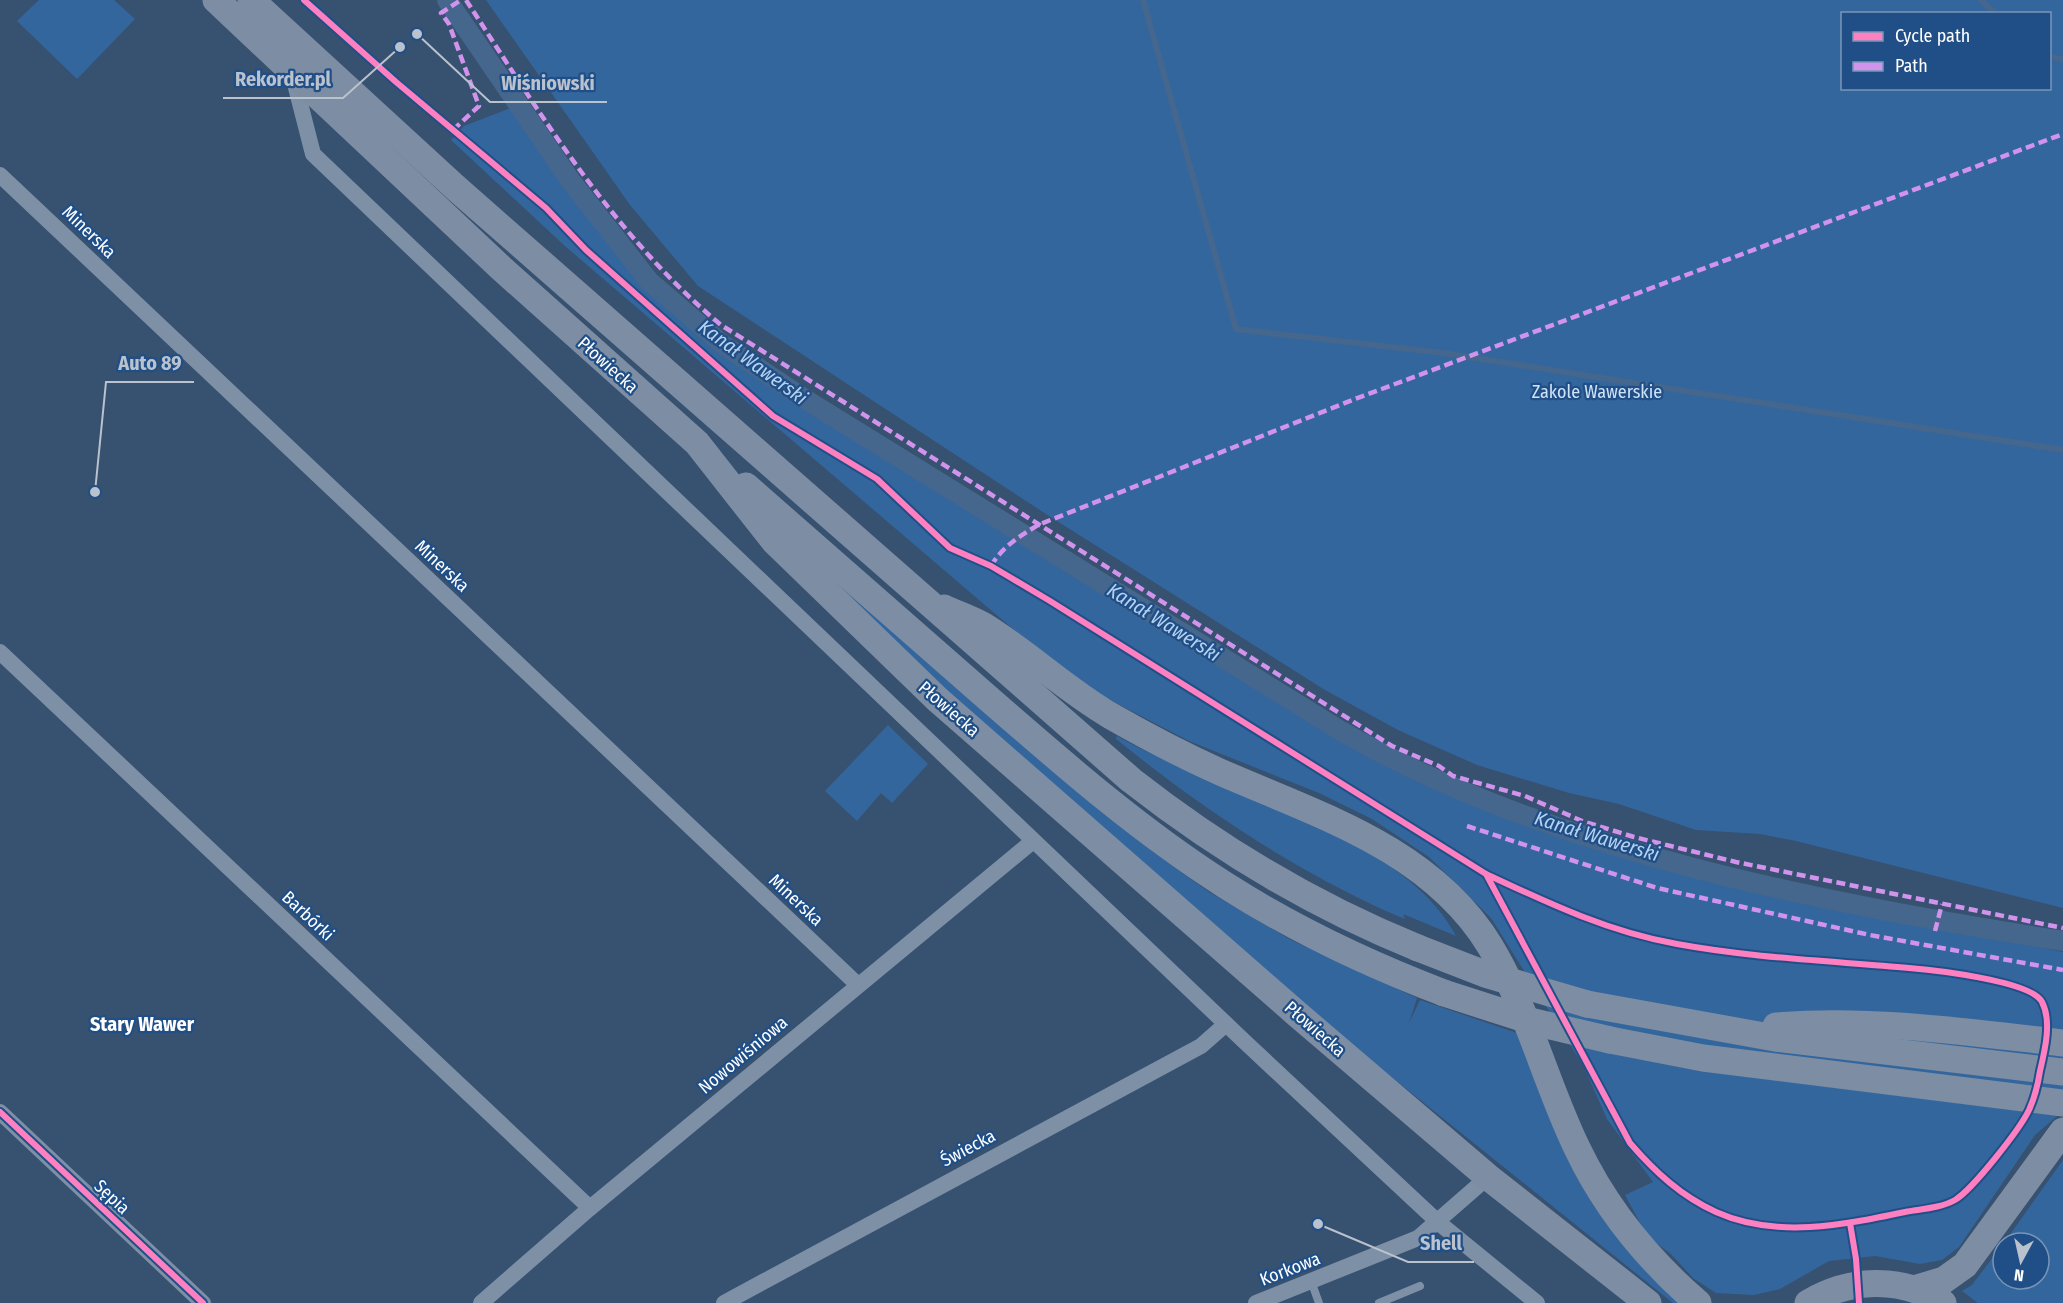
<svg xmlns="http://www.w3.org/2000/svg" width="2063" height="1303" viewBox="0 0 2063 1303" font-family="'Fira Sans Condensed',sans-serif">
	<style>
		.green { fill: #34669e; fill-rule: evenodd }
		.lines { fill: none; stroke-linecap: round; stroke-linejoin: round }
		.stream { stroke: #45668d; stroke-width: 6 }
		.canal { stroke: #45668d; stroke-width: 20 }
		.lane { stroke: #7e90a5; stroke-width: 8 }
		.street { stroke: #7e90a5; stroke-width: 16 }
		.primary { stroke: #7d8da3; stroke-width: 27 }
		.primary-bridge { stroke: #7d8da3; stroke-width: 27 }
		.quiet { stroke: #d193ec; stroke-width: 4.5; stroke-dasharray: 9 4.5; stroke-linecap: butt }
		.cycleway-casing { stroke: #204f87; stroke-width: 10 }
		.cycleway { stroke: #ff80c0; stroke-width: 6 }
		.labels { text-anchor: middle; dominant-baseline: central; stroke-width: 4.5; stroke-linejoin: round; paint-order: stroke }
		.street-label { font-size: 18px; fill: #fff; stroke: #204f87 }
		.park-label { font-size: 18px; fill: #cfe2f8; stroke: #204f87 }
		.water-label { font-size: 20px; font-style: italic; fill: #b6d2f1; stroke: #204f87 }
		.neighbourhood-label { font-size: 20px; font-weight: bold; fill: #fff; stroke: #204f87 }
		.leader { fill: none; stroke: #b9c2cd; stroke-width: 2 }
		.callout-dot { fill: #b9c2cd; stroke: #204f87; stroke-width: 2 }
		.callout-label { font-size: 20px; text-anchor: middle; font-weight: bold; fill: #b9c2cd; stroke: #204f87; stroke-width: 4.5; stroke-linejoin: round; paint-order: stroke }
	</style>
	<rect width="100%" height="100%" fill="#375170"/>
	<!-- green -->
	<g class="green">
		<path d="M 39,0 L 114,0 L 135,19 L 77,79 L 17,21 Z"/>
		<path d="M 486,0 L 2063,0 L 2063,908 L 1796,841 L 1760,834 L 1696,830 L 1619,804 L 1569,793 L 1477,765 L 1398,730 L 1325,690 L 1049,516 L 698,286 L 630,205 ZM 1842,14 L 2050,14 L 2050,88 L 1842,88 Z"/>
		<path d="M 513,107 L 648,287 L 723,351 L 779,390 L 1027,544 L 1297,710 L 1420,780 L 1615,853 L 1687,876 L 2063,952 L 2063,1111 L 2035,1135 L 1959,1247 L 1942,1260 L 1920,1264 L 1875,1256 L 1829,1261 L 1780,1289 L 1754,1295 L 1716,1293 L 1693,1278 L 1671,1254 L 1647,1236 L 1625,1195 L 1653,1182 L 1607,1119 L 1584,1067 L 1491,918 L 1429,857 L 1372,819 L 1319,793 L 1189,741 L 1095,692 L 1027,641 L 566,247 L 451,140 L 464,126 Z"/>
		<path d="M 832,578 L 1028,749 L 1156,854 L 1209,892 L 1291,940 L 1417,998 L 1409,1023 L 1420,1000 L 1517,1033 L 1680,1303 L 1673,1303 L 1353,1046 L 900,650 Z"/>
		<path d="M 888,725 L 928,764 L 892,803 L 881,793 L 857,821 L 825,791 Z"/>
		<path d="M 1117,736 C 1216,793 1402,833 1456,936 L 1403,914 L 1405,919 L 1386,911 C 1288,866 1200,807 1116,739 Z"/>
		<path d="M 2063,1160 L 2063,1303 L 1978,1303 L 1962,1291 L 1972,1285 L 2003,1244 L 2003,1279 L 2039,1279 L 2039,1243 L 2004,1243 Z"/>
	</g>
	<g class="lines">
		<!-- stream -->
		<g class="stream">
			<path d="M 1143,0 L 1236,329 L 1443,353 L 2063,450"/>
			<path d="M 1981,0 L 1996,14"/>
			<path d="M 2050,57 L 2063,59"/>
		</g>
		<!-- canal -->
		<path class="canal" d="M 447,0 L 570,180 L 649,281 L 722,344 L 808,401 L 1341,731 C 1553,853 1824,903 2063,941"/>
		<!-- lane -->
		<g class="lane">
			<path d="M 1311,1281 L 1319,1303"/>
			<path d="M 1379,1303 L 1420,1286"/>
		</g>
		<!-- street -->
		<g class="street">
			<path d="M 293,76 L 313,154 L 1245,1042 L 1439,1223 L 1537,1303"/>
			<path d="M 0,175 L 858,985"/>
			<path d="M 0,652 L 590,1208"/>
			<path d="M 0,1112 L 203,1303"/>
			<path d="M 481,1303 L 590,1208 L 1033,841"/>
			<path d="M 724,1303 L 1201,1046 L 1226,1024"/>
			<path d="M 1256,1303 L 1418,1238 L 1488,1177"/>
		</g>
		<!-- primary -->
		<g class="primary">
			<path d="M 216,0 L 501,268 L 697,443 L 774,541 L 937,699 L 1297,1014 L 1488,1177 L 1648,1303"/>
			<path d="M 251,0 L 456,188 L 1131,780 C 1219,849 1314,906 1418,948"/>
			<path d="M 746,486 C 824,554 902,623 981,692 C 1059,760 1137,829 1225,885 C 1294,929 1368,964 1444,993"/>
			<path d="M 944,608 C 957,614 972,619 984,626 C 1028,653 1066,690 1111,716 C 1146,736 1182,755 1220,772 C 1318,815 1431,849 1490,946 C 1528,1009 1545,1082 1577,1148 C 1606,1209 1647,1259 1698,1303"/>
			<path d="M 1587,1004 L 1775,1038 L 2063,1072"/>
			<path d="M 1776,1026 C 1871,1018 1968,1032 2063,1043"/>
			<path d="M 1610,1040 L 1703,1058 L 2063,1103"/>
			<path d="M 1914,1289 L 1944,1280 L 1965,1265 L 2063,1131"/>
			<path d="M 1808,1303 C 1850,1278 1901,1276 1943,1303"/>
		</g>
		<!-- primary-bridge -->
		<g class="primary-bridge">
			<path d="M 1418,948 L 1485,974 L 1587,1004"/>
			<path d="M 1444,993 L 1534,1022 L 1610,1040"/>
		</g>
		<!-- quiet -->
		<g class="quiet">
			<path d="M 466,0 C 541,115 614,236 721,325 L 1392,746 L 1439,766 L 1453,776 L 1525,796 L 1582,821 L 1634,837 L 1736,862 L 2063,928"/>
			<path d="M 453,130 L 479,106 L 449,24 L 441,13 L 461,0"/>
			<path d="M 991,566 C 1002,547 1020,536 1038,525 L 1355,399 L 2063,134"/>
			<path d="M 1467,826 L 1657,888 L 1870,935 L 2063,970"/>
			<path d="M 1935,931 L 1942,904"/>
		</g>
		<!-- cycleway casing -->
		<g class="cycleway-casing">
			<g id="cycleway">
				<path d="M 304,0 L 396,82 L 546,208 L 586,250 L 773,416 L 877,479 L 950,548 L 991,566 L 1050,601 L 1486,874 C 1548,903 1609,932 1677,944 C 1753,958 1832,961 1909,968 C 1934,970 2032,981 2042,1002 C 2052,1021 2045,1050 2040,1071 C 2038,1084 2035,1097 2029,1110 C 2020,1129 1973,1189 1955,1200 C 1941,1208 1921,1209 1905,1212 C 1843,1225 1776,1239 1716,1212 C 1681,1196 1655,1172 1630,1143 L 1486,874"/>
				<path d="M 0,1112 L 203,1303"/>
				<path d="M 1850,1223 L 1856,1259 L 1859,1303"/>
			</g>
		</g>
		<!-- cycleway -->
		<use href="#cycleway" class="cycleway"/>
	</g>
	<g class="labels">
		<!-- street labels -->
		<g class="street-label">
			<text transform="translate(89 232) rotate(44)">Minerska</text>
			<text transform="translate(608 365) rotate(42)">Płowiecka</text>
			<text transform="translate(442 566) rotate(43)">Minerska</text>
			<text transform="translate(949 709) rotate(41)">Płowiecka</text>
			<text transform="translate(796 900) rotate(43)">Minerska</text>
			<text transform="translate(308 916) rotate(43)">Barbórki</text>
			<text transform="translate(1315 1029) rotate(41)">Płowiecka</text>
			<text transform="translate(743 1055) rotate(-40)">Nowowiśniowa</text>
			<text transform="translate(968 1148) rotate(-28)">Świecka</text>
			<text transform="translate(112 1197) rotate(43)">Sępia</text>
			<text transform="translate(1290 1269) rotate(-21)">Korkowa</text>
		</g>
		<!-- park labels -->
		<g class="park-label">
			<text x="1597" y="392">Zakole Wawerskie</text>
		</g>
		<!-- water labels -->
		<g class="water-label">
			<text transform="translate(753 362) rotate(36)">Kanał Wawerski</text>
			<text transform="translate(1164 622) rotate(32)">Kanał Wawerski</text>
			<text transform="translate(1597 836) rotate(17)">Kanał Wawerski</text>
		</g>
		<!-- neighbourhood labels -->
		<g class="neighbourhood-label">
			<text x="142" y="1024">Stary Wawer</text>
		</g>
	</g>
	<!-- callouts -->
	<path class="leader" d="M400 47L343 98H223M417 34L490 102H607M95 492L106 382H194M1318 1224L1408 1262H1474"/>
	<g class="callout-dot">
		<circle cx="400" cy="47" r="6"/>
		<circle cx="417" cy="34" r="6"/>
		<circle cx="95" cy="492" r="6"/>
		<circle cx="1318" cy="1224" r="6"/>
	</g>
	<g class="callout-label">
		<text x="283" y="86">Rekorder.pl</text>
		<text x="548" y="90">Wiśniowski</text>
		<text x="150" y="370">Auto 89</text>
		<text x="1441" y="1250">Shell</text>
	</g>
	<!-- legend -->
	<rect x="1841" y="12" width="210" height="78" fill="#204f87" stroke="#7995b7" stroke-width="1.5"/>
	<rect x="1853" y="32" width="30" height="9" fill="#ff80c0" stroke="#7995b7" stroke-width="1.5"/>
	<text x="1895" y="42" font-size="18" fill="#ffffff">Cycle path</text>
	<rect x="1853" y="62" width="30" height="9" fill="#d193ec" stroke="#7995b7" stroke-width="1.5"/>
	<text x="1895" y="72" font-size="18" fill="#ffffff">Path</text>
	<!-- north arrow -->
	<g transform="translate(2021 1261) rotate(188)"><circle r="28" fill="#204f87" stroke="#7995b7" stroke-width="1.5"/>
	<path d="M0-4.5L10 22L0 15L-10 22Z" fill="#b9c2cd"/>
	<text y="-9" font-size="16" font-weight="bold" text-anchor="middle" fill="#ffffff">N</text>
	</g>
</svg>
